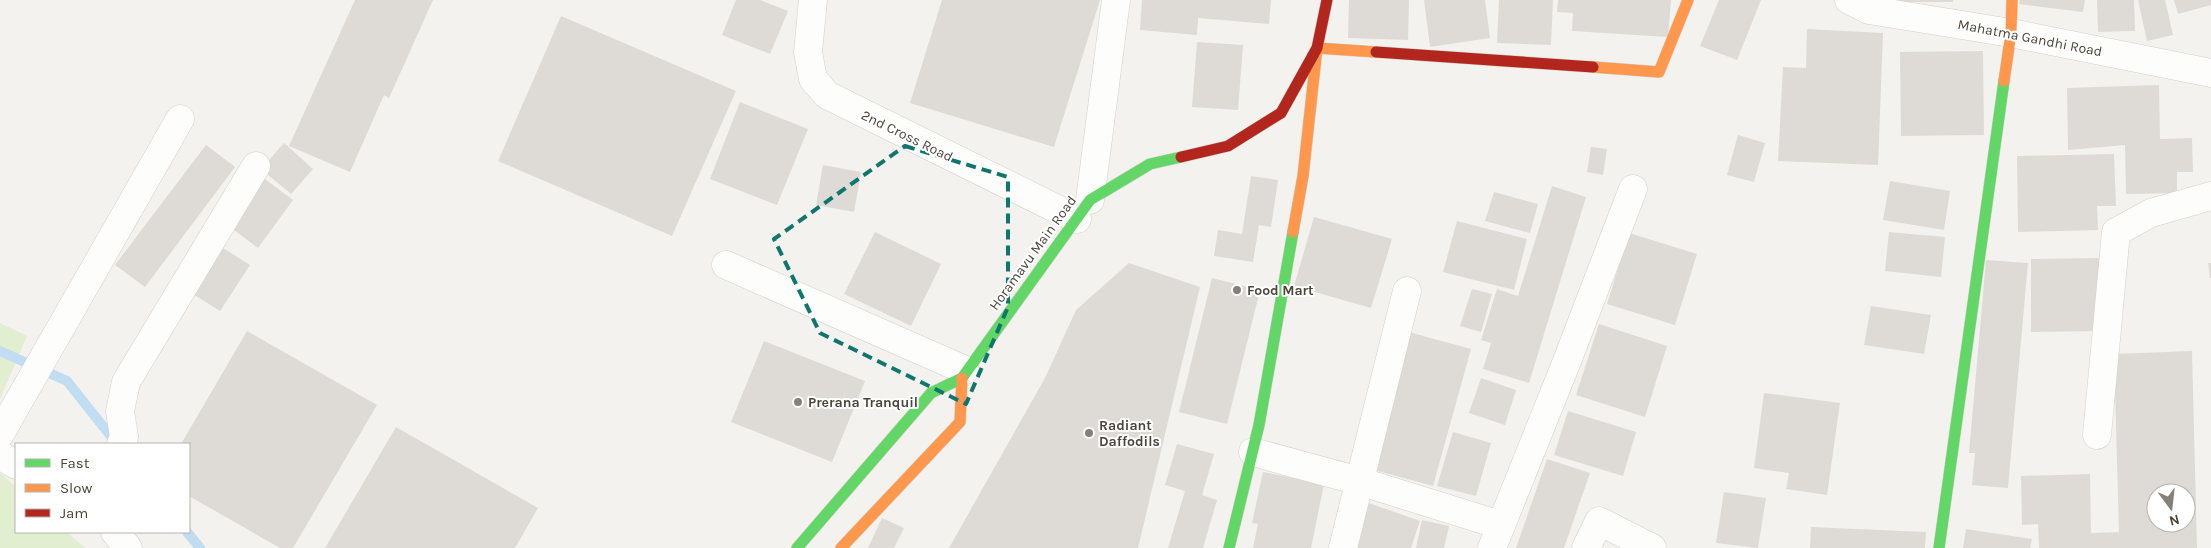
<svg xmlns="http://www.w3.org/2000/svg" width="2211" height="548" viewBox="0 0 2211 548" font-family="Karla,sans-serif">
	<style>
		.green { fill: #e1eecf }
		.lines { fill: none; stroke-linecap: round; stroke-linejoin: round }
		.stream { stroke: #c0ddf1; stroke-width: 10 }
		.building { fill: #dedbd6; fill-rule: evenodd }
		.street-casing { stroke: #d2d0cb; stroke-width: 29 }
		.fast-casing { stroke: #d3cfc5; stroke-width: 12 }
		.slow-casing { stroke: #d3cfc5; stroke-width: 12 }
		.jam-casing { stroke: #d3cfc5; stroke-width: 12 }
		.street { stroke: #fdfdfc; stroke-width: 28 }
		.fast { stroke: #63d668; stroke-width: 11 }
		.slow { stroke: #ff974d; stroke-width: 11 }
		.jam { stroke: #b3261e; stroke-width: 11 }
		.marked { fill: none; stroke: #0f766e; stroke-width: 4; stroke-dasharray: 10 6; stroke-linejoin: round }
		.poi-dot { fill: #868178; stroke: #fff; stroke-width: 2 }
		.labels { text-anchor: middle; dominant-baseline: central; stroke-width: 4; stroke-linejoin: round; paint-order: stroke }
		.street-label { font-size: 14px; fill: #4b4439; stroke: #fff }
		.poi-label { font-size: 14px; font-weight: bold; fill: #4b4439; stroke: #fff; text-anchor: start }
	</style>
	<rect width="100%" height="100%" fill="#f4f2ee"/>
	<!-- green -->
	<g class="green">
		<path d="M 0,323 L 27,336 L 0,399 Z"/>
		<path d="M 0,473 L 16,487 L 16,532 L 67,532 L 85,548 L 0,548 Z"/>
	</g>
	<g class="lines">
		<!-- stream -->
		<g class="stream">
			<path d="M 0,351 L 67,381 L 117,444"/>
			<path d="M 187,532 L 200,548"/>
		</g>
	</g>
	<!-- building -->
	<g class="building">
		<path d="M 355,0 L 433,0 L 389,98 L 384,95 L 350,172 L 289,146 Z"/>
		<path d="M 736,0 L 760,0 L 788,11 L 770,54 L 722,35 Z"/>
		<path d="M 942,0 L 1100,0 L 1054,147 L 910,103 Z"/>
		<path d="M 1142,0 L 1271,0 L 1269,24 L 1198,18 L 1197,35 L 1140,30 Z"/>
		<path d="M 1349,0 L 1409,0 L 1408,40 L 1348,38 Z"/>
		<path d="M 1424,0 L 1485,0 L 1490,38 L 1430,47 Z"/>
		<path d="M 1499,0 L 1553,0 L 1551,45 L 1497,43 Z"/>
		<path d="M 1558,0 L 1671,0 L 1668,37 L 1572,31 L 1573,13 L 1557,12 Z"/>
		<path d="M 1719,0 L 1761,0 L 1737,60 L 1700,46 Z"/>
		<rect x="1877" y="0" width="76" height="2"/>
		<path d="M 2020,0 L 2085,0 L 2083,12 L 2019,4 Z"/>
		<path d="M 2097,0 L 2134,0 L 2135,31 L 2098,32 Z"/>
		<path d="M 2138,0 L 2165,0 L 2173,35 L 2147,41 Z"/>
		<path d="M 2174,0 L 2211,0 L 2211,5 L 2178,14 Z"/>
		<path d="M 561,16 L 736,91 L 672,236 L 498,161 Z"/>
		<path d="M 1807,29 L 1883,33 L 1878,165 L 1778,161 L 1783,67 L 1806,68 Z"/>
		<path d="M 1197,42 L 1243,45 L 1238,110 L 1192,107 Z"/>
		<path d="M 1983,51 L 1984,135 L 1901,136 L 1900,52 Z"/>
		<path d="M 2159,85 L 2160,139 L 2192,138 L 2193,172 L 2177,172 L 2177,193 L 2126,194 L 2125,145 L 2068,150 L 2067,88 Z"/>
		<path d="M 740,102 L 808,129 L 777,205 L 710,179 Z"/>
		<path d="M 1738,135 L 1765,143 L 1754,182 L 1727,175 Z"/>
		<path d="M 284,143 L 313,169 L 291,194 L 261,169 Z"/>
		<path d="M 206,145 L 235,167 L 145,287 L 115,265 Z"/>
		<path d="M 1591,147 L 1607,149 L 1603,175 L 1587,172 Z"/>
		<path d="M 2114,154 L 2116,206 L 2097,206 L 2098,230 L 2018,232 L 2017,156 Z"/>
		<path d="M 823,165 L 861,172 L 854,212 L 816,205 Z"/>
		<path d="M 261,176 L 293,200 L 258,248 L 226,224 Z"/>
		<path d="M 1251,176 L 1278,180 L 1271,227 L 1259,225 L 1253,262 L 1214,256 L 1218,230 L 1242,234 Z"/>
		<path d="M 1890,181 L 1950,191 L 1944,230 L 1883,220 Z"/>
		<path d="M 1552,186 L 1586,197 L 1529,383 L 1483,369 L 1491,343 L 1481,340 L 1497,289 L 1518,296 Z"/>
		<path d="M 1494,192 L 1538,204 L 1530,233 L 1485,221 Z"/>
		<path d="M 1314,217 L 1392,239 L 1371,308 L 1294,286 Z"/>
		<path d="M 1457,221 L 1527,239 L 1514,290 L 1443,272 Z"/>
		<path d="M 875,232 L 941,264 L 911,326 L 844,294 Z"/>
		<path d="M 1889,232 L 1945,237 L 1941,277 L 1885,271 Z"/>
		<path d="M 1629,233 L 1697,254 L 1675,325 L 1607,304 Z"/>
		<path d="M 223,248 L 250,265 L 220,311 L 193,294 Z"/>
		<path d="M 2099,258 L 2100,331 L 2031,332 L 2031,259 Z"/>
		<path d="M 1986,260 L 2028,263 L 2008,488 L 1972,485 L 1975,453 L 1969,453 Z"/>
		<path d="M 1129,263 L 1200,287 L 1138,548 L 949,548 L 1045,378 L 1076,310 Z"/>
		<path d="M 2208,263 L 2211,263 L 2211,278 L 2210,278 Z"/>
		<path d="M 1212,278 L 1260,290 L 1227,424 L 1179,412 Z"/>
		<path d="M 1472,289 L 1492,294 L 1481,332 L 1460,326 Z"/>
		<path d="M 1871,306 L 1931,315 L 1924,354 L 1864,345 Z"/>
		<path d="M 1599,324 L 1667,346 L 1645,417 L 1576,395 Z"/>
		<path d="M 247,331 L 377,405 L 293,548 L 280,548 L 189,496 L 189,444 L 181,444 Z"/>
		<path d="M 1405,331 L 1471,349 L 1433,486 L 1367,468 Z"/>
		<path d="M 764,341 L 865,381 L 832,462 L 731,422 Z"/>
		<path d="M 2192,351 L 2197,548 L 2039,548 L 2038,524 L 2022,525 L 2021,476 L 2090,474 L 2091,533 L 2119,532 L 2114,354 ZM 2156,493 L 2186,493 L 2186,523 L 2156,523 Z"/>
		<path d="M 1481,378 L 1516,390 L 1505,425 L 1469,413 Z"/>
		<path d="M 1764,393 L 1840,403 L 1827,495 L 1786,489 L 1789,473 L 1754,468 Z"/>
		<path d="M 1568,411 L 1636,432 L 1623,476 L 1554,455 Z"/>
		<path d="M 396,427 L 538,508 L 515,548 L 325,548 Z"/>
		<path d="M 1453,432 L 1491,443 L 1476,496 L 1437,486 Z"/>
		<path d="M 1177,444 L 1214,454 L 1202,495 L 1217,500 L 1203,548 L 1168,548 L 1185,491 L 1165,485 Z"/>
		<path d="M 1547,459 L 1590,473 L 1564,548 L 1516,548 Z"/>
		<path d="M 1263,472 L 1324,484 L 1311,548 L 1253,548 L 1258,524 L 1252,523 Z"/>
		<path d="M 1724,492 L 1766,498 L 1758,548 L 1716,543 Z"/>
		<path d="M 1366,502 L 1420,521 L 1411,548 L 1350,548 Z"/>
		<path d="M 882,518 L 904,528 L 894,548 L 868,548 Z"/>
		<path d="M 1422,520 L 1449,526 L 1444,548 L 1416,548 Z"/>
		<path d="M 1811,527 L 1926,532 L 1925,548 L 1810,548 Z"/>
		<path d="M 1966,529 L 2032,539 L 2030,548 L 1963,548 Z"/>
	</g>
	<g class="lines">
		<!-- street casing -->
		<g class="street-casing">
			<g id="street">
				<path d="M 813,0 L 808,52 L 813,79 L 827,95 L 1077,219"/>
				<path d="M 1849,0 L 1869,10 L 2011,33 L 2211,73"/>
				<path d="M 1090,200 L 1116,0"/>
				<path d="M 726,265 L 965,370"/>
				<path d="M 0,434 L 180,119"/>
				<path d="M 2097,435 L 2116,232 L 2151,213 L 2211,196"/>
				<path d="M 121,444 L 124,437 L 120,411 L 126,382 L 256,166"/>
				<path d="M 1253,452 L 1359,481 L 1500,525"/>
				<path d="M 0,455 L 16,465"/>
				<path d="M 115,532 L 128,548"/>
				<path d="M 1343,548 L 1407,291"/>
				<path d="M 1492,548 L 1567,361 L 1633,189"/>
				<path d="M 1586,548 L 1599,521 L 1652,548"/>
			</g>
		</g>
		<!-- fast casing -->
		<g class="fast-casing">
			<g id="fast">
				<path d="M 797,548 L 931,393 L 962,378 L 1090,200 L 1150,164 L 1181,157"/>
				<path d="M 1229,548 L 1259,425 L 1293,232"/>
				<path d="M 1939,548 L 2004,81"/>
			</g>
		</g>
		<!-- slow casing -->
		<g class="slow-casing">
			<g id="slow">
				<path d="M 1593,67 L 1659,72 L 1688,0"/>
				<path d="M 2004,81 L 2011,33 L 2012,0"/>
				<path d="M 1293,232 L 1303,176 L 1317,48 L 1376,52"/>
				<path d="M 841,548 L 960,422 L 962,378"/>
			</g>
		</g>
		<!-- jam casing -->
		<g class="jam-casing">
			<g id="jam">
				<path d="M 1376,52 L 1593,67"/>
				<path d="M 1181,157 L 1228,146 L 1281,113 L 1317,48 L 1327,0"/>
			</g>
		</g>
		<!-- street -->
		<use href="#street" class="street"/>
		<!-- fast -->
		<use href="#fast" class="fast"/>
		<!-- slow -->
		<use href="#slow" class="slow"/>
		<!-- jam -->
		<use href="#jam" class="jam"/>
	</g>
	<!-- marked area -->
	<path class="marked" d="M 905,146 L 1008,177 L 1008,307 L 966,404 L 820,333 L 774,239 Z"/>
	<!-- markers -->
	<g class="poi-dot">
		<circle cx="1237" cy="290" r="5"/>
		<circle cx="798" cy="402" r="5"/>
		<circle cx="1089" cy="433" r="5"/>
	</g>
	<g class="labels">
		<!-- street labels -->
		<g class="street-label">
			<text transform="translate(2030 38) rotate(11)">Mahatma Gandhi Road</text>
			<text transform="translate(907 136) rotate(26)">2nd Cross Road</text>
			<text transform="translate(1033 253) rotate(-54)">Horamavu Main Road</text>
		</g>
		<!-- poi labels -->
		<g class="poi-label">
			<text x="1247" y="290">Food Mart</text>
			<text x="808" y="402">Prerana Tranquil</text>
			<text x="1099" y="425">Radiant<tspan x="1099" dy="16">Daffodils</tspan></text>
		</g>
	</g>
	<!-- legend -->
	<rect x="15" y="443" width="175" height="90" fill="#ffffff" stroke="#b7b4b0"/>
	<rect x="25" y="459" width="25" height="8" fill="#63d668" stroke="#b7b4b0"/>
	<text x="60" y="468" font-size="15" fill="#4b4439">Fast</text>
	<rect x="25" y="484" width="25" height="8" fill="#ff974d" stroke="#b7b4b0"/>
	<text x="60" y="493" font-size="15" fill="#4b4439">Slow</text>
	<rect x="25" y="509" width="25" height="8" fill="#b3261e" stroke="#b7b4b0"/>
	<text x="60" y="518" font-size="15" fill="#4b4439">Jam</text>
	<!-- north arrow -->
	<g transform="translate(2171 508) rotate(165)"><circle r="24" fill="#ffffff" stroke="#b7b4b0"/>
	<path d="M0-4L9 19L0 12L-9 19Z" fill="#868178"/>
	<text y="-8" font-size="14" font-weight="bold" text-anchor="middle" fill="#4b4439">N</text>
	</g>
</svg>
